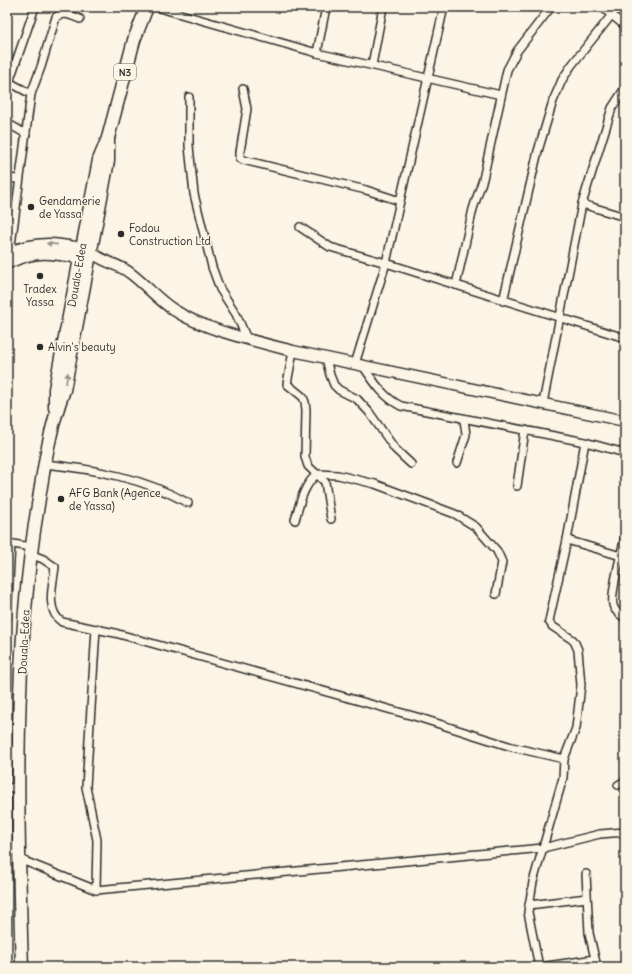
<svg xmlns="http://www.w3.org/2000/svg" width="632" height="974" viewBox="0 0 632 974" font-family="Delius,sans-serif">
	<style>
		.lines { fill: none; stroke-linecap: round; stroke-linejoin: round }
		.street-casing { stroke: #2b2b2b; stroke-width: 10 }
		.secondary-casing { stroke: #2b2b2b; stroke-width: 13 }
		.primary-casing { stroke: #2b2b2b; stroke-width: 14 }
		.highway-casing { stroke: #2b2b2b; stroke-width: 15 }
		.street { stroke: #fcf5e5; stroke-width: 7 }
		.secondary { stroke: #fcf5e5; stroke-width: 10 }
		.primary { stroke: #fcf5e5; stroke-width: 11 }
		.highway { stroke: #fcf5e5; stroke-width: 12 }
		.oneway { fill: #949088 }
		.poi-dot { fill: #2b2b2b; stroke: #fcf5e5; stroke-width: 1.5 }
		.labels { text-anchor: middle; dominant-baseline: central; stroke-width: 3; stroke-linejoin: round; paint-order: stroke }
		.shield { fill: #fcf5e5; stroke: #6a6863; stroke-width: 1 }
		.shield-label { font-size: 10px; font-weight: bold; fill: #2b2b2b }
		.poi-label { font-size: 11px; fill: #2b2b2b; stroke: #fcf5e5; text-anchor: start }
		.street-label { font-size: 11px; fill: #2b2b2b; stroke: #fcf5e5 }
	</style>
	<rect width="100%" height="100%" fill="#fcf5e5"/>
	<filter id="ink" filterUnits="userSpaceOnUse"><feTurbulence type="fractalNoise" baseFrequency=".025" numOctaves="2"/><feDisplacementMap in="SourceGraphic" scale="8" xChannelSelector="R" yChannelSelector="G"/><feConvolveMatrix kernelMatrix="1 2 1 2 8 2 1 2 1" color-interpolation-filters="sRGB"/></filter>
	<g filter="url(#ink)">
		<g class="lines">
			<!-- street casing -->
			<g class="street-casing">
				<g id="street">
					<path d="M 156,7 L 317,53 L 501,95"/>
					<path d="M 602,7 L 625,26"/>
					<path d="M 317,53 L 326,7"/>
					<path d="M 372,65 L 383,7"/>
					<path d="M 7,81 L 31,94"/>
					<path d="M 9,82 L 35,7"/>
					<path d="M 243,89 L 247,109 L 240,152 L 240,158 L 243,160 L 366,190 L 400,201"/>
					<path d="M 189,97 L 189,146 L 194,194 L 212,267 L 220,289 L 236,314 L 247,339"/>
					<path d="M 7,123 L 26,134"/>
					<path d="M 7,178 L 18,179"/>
					<path d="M 582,204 L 625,217"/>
					<path d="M 300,227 L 330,247 L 386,263 L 625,338"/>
					<path d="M 10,253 L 31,94 L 41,67 L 56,17 C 63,11 72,16 80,19"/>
					<path d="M 456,285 L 473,209 L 483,179 L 507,70 L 517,51 L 551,7"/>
					<path d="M 503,301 L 538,151 L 553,101 L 562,80 L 571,66 L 618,7"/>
					<path d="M 293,351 L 287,384 L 303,397 L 305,402 L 306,410 L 305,457 L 308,466 L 325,482 L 331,519"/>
					<path d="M 326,358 L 330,375 L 334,385 L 339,390 L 357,399 L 369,412 L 395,449 L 411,464"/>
					<path d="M 355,364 L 386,263 L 444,7"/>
					<path d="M 363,366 C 374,382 383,397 401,406 L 585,442 L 625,453"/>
					<path d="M 543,403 L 582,204 L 612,108 L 625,88"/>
					<path d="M 457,463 L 466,435 L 464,419"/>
					<path d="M 44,464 C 94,469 144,478 188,503"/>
					<path d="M 517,486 L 525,430"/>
					<path d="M 295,520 C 300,503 303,486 317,474 L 338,475 L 375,484 L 455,514 L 476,527 L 497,551 L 502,562 L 496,594"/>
					<path d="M 625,537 C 622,550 610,594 613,605 C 614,611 620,615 625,618"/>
					<path d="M 567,540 L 621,556"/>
					<path d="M 7,543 L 31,547"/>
					<path d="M 30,554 L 43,559 L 55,567 C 53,584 45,611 62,622 L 115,633 L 417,717 L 512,747 L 564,759"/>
					<path d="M 7,619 L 11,544"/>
					<path d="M 618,785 L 625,781"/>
					<path d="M 7,788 L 19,787"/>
					<path d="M 19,859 L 96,890 L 543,848 L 600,834 L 625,832"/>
					<path d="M 586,874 L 589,933 L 597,967"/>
					<path d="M 96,890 L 97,840 L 86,787 L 96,629"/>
					<path d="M 529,905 L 587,898"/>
					<path d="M 539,967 L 528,912 L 533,882 L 563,778 L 564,759 L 576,728 L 581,685 L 578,650 L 575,643 L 573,640 L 552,626 L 549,621 L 567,540 L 585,442"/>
					<path d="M 540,967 L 595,959"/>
				</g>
			</g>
			<!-- secondary casing -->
			<g class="secondary-casing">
				<path id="secondary" d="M 90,251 C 101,262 117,263 130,273 C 145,284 158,300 174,310 C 204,330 258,342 293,351 L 625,421"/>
			</g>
			<!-- primary casing -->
			<g class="primary-casing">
				<g id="primary">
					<path d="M 7,254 C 37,240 58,244 90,250"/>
					<path d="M 7,263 C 40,248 53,253 88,259"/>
				</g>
			</g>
			<!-- highway casing -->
			<g class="highway-casing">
				<g id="highway">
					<path d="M 55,408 L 55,389 L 99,160 L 108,138 L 134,40 L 147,7"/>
					<path d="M 22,967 C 17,816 13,654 38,505 C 44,466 50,427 64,390 L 108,161 L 108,138"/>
				</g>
			</g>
			<!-- street -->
			<use href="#street" class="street"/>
			<!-- secondary -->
			<use href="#secondary" class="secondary"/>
			<!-- primary -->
			<use href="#primary" class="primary"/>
			<!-- highway -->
			<use href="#highway" class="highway"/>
		</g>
		<!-- one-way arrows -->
		<defs><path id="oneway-solid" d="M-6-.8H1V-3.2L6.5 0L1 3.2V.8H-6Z"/></defs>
		<g class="oneway">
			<use href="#oneway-solid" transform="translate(52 244) rotate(-174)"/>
			<use href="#oneway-solid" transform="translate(67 378) rotate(-79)"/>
		</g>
	</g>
	<!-- markers -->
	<g class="poi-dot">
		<circle cx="31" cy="207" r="4"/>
		<circle cx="121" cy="234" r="4"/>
		<circle cx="40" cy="276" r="4"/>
		<circle cx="40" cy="347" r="4"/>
		<circle cx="61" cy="499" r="4"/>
	</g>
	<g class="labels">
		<!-- shield labels -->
		<rect class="shield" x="114" y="64" width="22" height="16" rx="3"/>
		<g class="shield-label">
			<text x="125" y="72">N3</text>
		</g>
		<!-- poi labels -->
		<g class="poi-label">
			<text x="39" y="201">Gendamerie<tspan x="39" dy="13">de Yassa</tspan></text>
			<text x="129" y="228">Fodou<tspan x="129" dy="13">Construction Ltd</tspan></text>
			<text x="40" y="289" text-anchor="middle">Tradex<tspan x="40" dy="13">Yassa</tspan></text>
			<text x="48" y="347">Alvin's beauty</text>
			<text x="69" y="493">AFG Bank (Agence<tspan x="69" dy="13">de Yassa)</tspan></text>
		</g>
		<!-- street labels -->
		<g class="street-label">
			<text transform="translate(77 275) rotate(-80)">Douala-Edea</text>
			<text transform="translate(24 642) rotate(-87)">Douala-Edea</text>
		</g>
	</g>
	<!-- margin -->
	<rect width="632" height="974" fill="none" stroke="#fcf5e5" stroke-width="24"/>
	<rect x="12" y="12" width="608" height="950" fill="none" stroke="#2b2b2b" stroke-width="1.5" filter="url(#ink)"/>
</svg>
